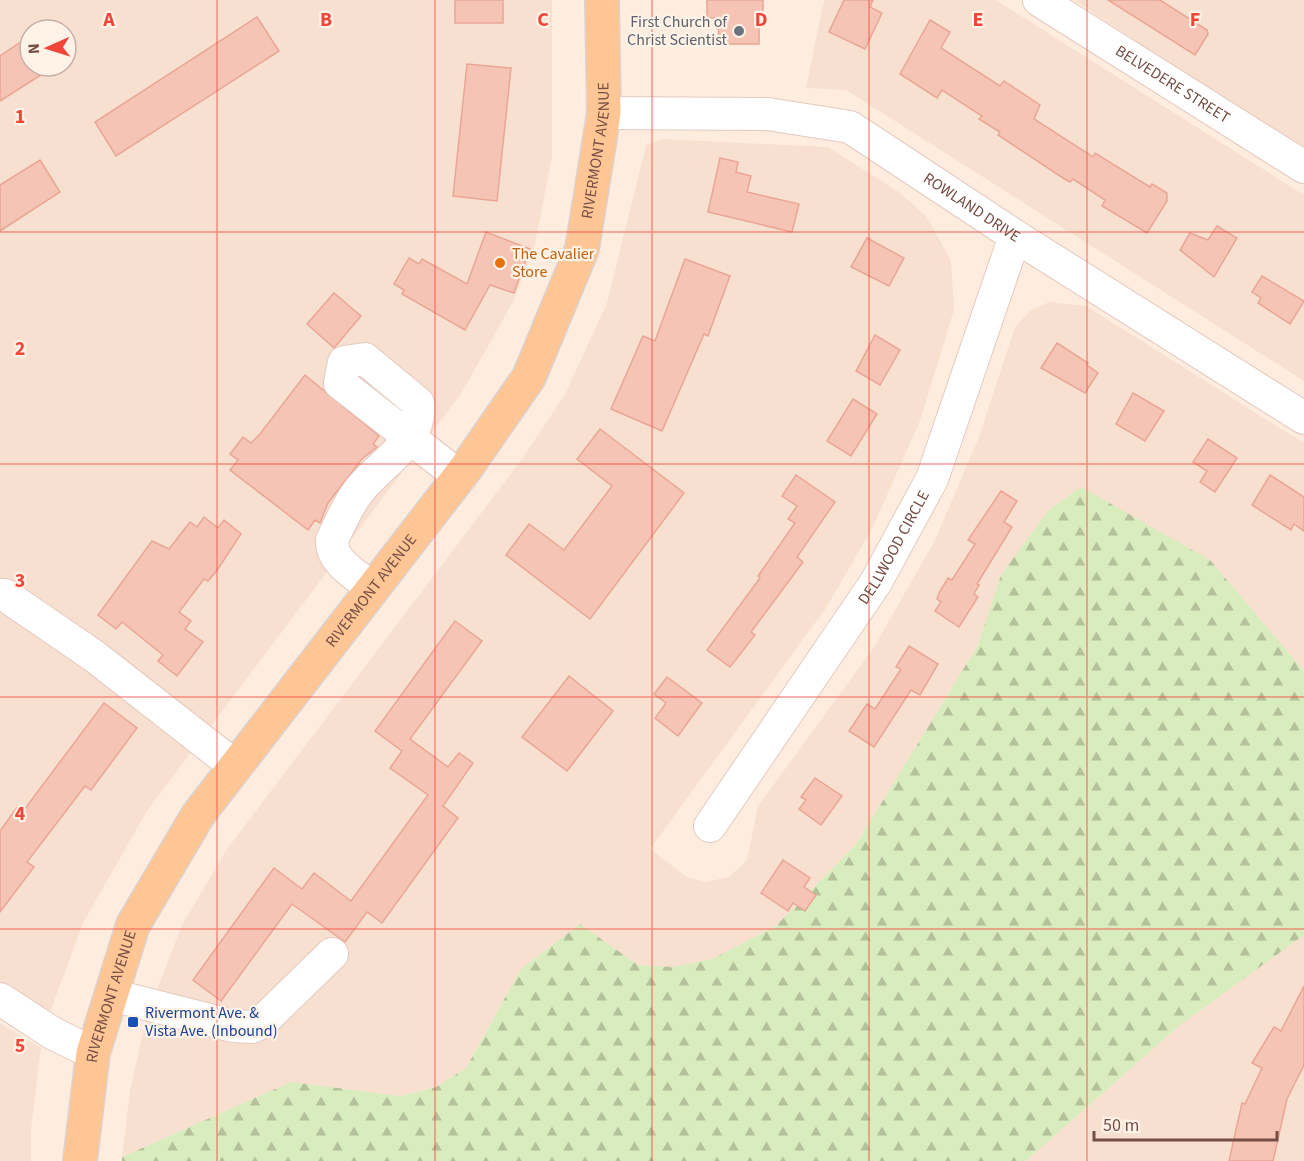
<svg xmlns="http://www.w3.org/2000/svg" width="1304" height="1161" viewBox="0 0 1304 1161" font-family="'Source Sans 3',sans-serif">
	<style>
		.residential { fill: #f8e0d0; fill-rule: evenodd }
		.forest { fill: url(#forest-firs) }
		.building { fill: #f6c4b5; stroke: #e9a694; stroke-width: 1.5 }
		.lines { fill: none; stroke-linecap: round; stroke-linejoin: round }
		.minor-casing { stroke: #e5c9be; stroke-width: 34 }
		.major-casing { stroke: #dbd1cf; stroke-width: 36 }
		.minor { stroke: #fff; stroke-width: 32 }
		.major { stroke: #ffc695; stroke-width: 33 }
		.grid { fill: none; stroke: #f2453a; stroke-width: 1.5; stroke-opacity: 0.55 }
		.worship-dot { fill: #6b7280; stroke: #fff2e7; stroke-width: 2 }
		.food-dot { fill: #e8710a; stroke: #fff2e7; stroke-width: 2 }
		.transit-dot { fill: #1a4fb4; stroke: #fff2e7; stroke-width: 2 }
		.labels { text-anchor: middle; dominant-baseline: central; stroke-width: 4.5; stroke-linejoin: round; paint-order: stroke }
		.worship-label { font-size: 16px; fill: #5b616d; stroke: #fff2e7; text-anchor: end }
		.street-label { font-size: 16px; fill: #764e45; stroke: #fff2e7 }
		.food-label { font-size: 16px; fill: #c56008; stroke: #fff2e7; text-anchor: start }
		.transit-label { font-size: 16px; fill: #164399; stroke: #fff2e7; text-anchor: start }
		.grid-label { font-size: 20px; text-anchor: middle; font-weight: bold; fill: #f2453a; stroke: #fff2e7; stroke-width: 4.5; stroke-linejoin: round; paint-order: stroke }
	</style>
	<defs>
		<pattern id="forest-firs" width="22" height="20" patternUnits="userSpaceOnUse" patternTransform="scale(1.5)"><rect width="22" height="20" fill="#d8ecbd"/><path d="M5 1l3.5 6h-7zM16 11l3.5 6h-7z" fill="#b4c19b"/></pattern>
	</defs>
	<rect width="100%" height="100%" fill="#feeddf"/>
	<!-- residential -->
	<g class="residential">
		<path d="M 0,0 L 552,0 L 552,156 L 535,244 L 513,302 L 461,394 L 147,811 L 83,923 L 49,1015 L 0,983 ZM 30,30 L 66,30 L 66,66 L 30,66 Z"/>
		<path d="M 824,0 L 996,0 L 1304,195 L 1304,381 L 846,90 L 806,88 Z"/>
		<path d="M 1074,0 L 1304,0 L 1304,151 L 1256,121 Z"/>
		<path d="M 662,139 L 828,147 L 899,192 L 927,217 L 951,261 L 954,310 L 920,421 L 872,529 L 826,608 L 650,849 L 687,877 L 705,882 L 729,877 L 747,860 L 758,806 L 874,647 L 935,540 L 979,437 L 1015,327 L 1030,311 L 1049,302 L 1086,306 L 1304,443 L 1304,671 L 1210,560 L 1001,575 L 978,645 L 857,843 L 776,926 L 712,959 L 672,967 L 638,965 L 580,924 L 521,969 L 466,1068 L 436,1087 L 400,1096 L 291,1082 L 122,1157 L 130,1091 L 147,1015 L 182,925 L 227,849 L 522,459 L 565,394 L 607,303 L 646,145 Z"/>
		<path d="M 1304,935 L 1304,1161 L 1026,1161 L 1180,1025 Z"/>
		<path d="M 0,1023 L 41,1048 L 31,1129 L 31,1161 L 0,1161 Z"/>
	</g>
	<!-- forest -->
	<path class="forest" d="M 1081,487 L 1210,560 L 1304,671 L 1304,935 L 1180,1025 L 1026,1161 L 122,1161 L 122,1157 L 291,1082 L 400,1096 L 436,1087 L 466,1068 L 521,969 L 580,924 L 638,965 L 672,967 L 712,959 L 776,926 L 857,843 L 978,645 L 1001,575 L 1048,511 Z"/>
	<!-- building -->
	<g class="building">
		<rect x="455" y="0" width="48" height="23"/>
		<path d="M 707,0 L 763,0 L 763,18 L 759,18 L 759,44 L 719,44 L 718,18 L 707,18 Z"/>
		<path d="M 844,0 L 873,0 L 870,7 L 882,13 L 865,49 L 829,32 Z"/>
		<path d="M 1108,0 L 1160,0 L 1207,30 L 1208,34 L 1195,55 Z"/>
		<path d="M 257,17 L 279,51 L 116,156 L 95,122 Z"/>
		<path d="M 930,20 L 950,32 L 941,48 L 1000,86 L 1004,81 L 1040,105 L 1034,119 L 1093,157 L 1095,153 L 1150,187 L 1152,184 L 1167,193 L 1167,201 L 1147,233 L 1102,206 L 1105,200 L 1073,179 L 1070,182 L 1063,178 L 998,135 L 1000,132 L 979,119 L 982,116 L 942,90 L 937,98 L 900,74 Z"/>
		<path d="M 30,36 L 30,66 L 55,66 L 0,101 L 0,56 Z"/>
		<path d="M 467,64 L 511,68 L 497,201 L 453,196 Z"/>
		<path d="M 720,158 L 738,162 L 736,172 L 751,176 L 747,192 L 799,204 L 792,232 L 708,212 Z"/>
		<path d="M 40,160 L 60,192 L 0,231 L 0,185 Z"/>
		<path d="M 1217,226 L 1237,238 L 1214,277 L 1180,250 L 1190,233 L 1208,240 Z"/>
		<path d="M 486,232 L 530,249 L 514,293 L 490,285 L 465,330 L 402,294 L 404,290 L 394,284 L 409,258 L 419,264 L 422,259 L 467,284 Z"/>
		<path d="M 867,238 L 904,258 L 889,286 L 851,267 Z"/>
		<path d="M 685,259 L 730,276 L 708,336 L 704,334 L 662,431 L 611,409 L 643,336 L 655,341 Z"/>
		<path d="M 1262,276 L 1304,301 L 1290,324 L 1258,303 L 1261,298 L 1252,292 Z"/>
		<path d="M 334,293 L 361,316 L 334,348 L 307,324 Z"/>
		<path d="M 875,335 L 900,350 L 880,385 L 856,371 Z"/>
		<path d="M 1057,343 L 1088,363 L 1087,365 L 1098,373 L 1085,393 L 1041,368 Z"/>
		<path d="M 305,375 L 379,436 L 373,444 L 377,447 L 362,459 L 328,503 L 320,523 L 315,520 L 308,530 L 230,470 L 238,460 L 230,454 L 243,437 L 251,443 L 260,434 Z"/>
		<path d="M 1133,393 L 1164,411 L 1145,441 L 1116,424 Z"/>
		<path d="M 853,399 L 877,414 L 851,456 L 827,441 Z"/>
		<path d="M 600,429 L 684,493 L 590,619 L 506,555 L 529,524 L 564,550 L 612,486 L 577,459 Z"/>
		<path d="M 1208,439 L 1237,458 L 1215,492 L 1200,482 L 1207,471 L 1193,462 Z"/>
		<path d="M 796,475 L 835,502 L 797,557 L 803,562 L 751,632 L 755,635 L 730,667 L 707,650 L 760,578 L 758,576 L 795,523 L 788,519 L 797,506 L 782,496 Z"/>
		<path d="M 1270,475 L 1304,497 L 1304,531 L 1294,524 L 1291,530 L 1252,505 Z"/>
		<path d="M 1001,491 L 1017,501 L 1004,522 L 1012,527 L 977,584 L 979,585 L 974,594 L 978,597 L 959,627 L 935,611 L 941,602 L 937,599 L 939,593 L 948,578 L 952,580 L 975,544 L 968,540 Z"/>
		<path d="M 204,517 L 218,528 L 224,520 L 241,534 L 218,569 L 208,581 L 204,579 L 179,612 L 191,621 L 185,629 L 203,642 L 177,676 L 158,661 L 163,655 L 122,622 L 116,629 L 98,615 L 152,541 L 169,549 L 190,522 L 197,527 Z"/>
		<path d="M 455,621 L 482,641 L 410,739 L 448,767 L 459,753 L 473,763 L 443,806 L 458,818 L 382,923 L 367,912 L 345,942 L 292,904 L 221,1001 L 193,980 L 274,868 L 302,889 L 314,873 L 351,901 L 428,795 L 390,768 L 402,751 L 375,731 Z"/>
		<path d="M 909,646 L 938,664 L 920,695 L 911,690 L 874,747 L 849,731 L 867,704 L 875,709 L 901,669 L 896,667 Z"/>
		<path d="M 569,676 L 613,711 L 567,771 L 522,737 Z"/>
		<path d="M 667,677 L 702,703 L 678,736 L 655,718 L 666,703 L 654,694 Z"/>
		<path d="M 104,703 L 137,728 L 91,790 L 85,786 L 27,862 L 34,867 L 0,912 L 0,831 L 18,806 L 24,810 Z"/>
		<path d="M 815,778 L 842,796 L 821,825 L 799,809 L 806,800 L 801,797 Z"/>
		<path d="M 783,860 L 810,878 L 804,887 L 816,895 L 805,911 L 793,903 L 788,911 L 761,893 Z"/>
		<path d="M 1304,986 L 1304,1065 L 1287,1099 L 1273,1161 L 1229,1161 L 1242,1103 L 1245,1104 L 1262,1068 L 1252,1063 L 1274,1027 L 1281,1031 Z"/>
	</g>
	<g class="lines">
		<!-- minor casing -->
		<g class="minor-casing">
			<g id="minor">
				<path id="s1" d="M 1039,0 L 1304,167"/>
				<path id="s2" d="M 604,113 L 768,114 L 850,127 L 1015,236 L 1304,418"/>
				<path d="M 373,588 C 358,576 330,562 332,540 C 340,524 347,506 358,492 C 379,463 423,444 418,403 L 365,359 L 344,362 L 340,383 L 460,477"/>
				<path d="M 0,595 L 5,595 L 94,656 L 235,766"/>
				<path id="s3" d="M 710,826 L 876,582 L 932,479 L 1015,236"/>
				<path d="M 111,995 L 233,1026 L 252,1027 L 261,1023 L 332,954"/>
				<path d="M 0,999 L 54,1034 L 93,1053"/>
			</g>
		</g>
		<!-- major casing -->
		<g class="major-casing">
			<g id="major">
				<path id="s4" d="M 80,1161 L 93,1053 L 133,925 L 198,815 L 466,468 L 529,377 L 582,249 L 604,113 L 602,0"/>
			</g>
		</g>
		<!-- minor -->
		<use href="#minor" class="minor"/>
		<!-- major -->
		<use href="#major" class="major"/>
	</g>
	<!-- grid -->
	<path class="grid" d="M 217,0 L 217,1161M 435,0 L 435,1161M 652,0 L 652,1161M 869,0 L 869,1161M 1087,0 L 1087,1161M 0,232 L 1304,232M 0,464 L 1304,464M 0,697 L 1304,697M 0,929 L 1304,929"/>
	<!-- markers -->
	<circle class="worship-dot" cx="739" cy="31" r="6"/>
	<circle class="food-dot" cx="500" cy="263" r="6"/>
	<rect class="transit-dot" x="127" y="1016" width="12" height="12" rx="3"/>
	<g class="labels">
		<!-- worship labels -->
		<g class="worship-label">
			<text x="727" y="22">First Church of<tspan x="727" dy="18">Christ Scientist</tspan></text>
		</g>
		<!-- street labels -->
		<g class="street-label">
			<text stroke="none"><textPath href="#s1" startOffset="158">BELVEDERE STREET</textPath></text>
			<text stroke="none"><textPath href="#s4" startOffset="1158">RIVERMONT AVENUE</textPath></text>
			<text stroke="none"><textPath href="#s2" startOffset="393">ROWLAND DRIVE</textPath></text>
			<text stroke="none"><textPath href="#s3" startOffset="334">DELLWOOD CIRCLE</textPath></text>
			<text stroke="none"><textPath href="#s4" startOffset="654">RIVERMONT AVENUE</textPath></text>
			<text stroke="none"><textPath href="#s4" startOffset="168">RIVERMONT AVENUE</textPath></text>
		</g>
		<!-- food labels -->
		<g class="food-label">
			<text x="512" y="254">The Cavalier<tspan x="512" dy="18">Store</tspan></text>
		</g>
		<!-- transit labels -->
		<g class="transit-label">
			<text x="145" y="1013">Rivermont Ave. &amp;<tspan x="145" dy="18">Vista Ave. (Inbound)</tspan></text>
		</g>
	</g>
	<g class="grid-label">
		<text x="109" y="26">A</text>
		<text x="326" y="26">B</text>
		<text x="543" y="26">C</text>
		<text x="761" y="26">D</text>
		<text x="978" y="26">E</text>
		<text x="1195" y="26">F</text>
		<text x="20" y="123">1</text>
		<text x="20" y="355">2</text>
		<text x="20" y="587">3</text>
		<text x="20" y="820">4</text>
		<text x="20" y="1052">5</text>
	</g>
	<!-- north arrow -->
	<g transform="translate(48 48) rotate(267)"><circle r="28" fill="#fff2e7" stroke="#c8b0a6" stroke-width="1.5"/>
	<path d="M0-4.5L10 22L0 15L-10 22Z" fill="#f2453a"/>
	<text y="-9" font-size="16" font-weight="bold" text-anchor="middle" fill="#764e45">N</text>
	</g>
	<!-- scale -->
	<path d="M1094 1131v9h183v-9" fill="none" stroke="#764e45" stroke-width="3"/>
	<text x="1103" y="1131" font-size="18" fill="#764e45" stroke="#fff2e7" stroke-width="4.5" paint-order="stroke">50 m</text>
</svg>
